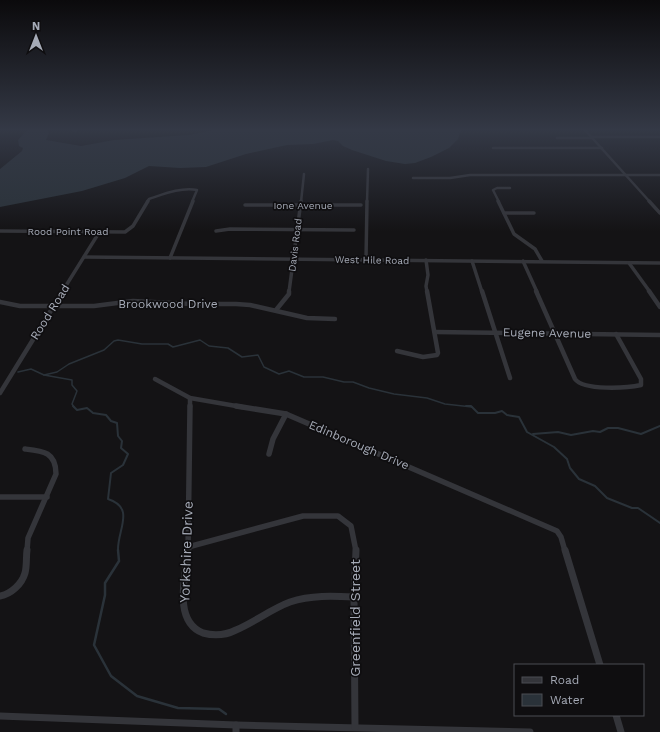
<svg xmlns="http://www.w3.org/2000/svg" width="660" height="732" viewBox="0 0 660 732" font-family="'Work Sans',sans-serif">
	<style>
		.water { fill: #2a3239 }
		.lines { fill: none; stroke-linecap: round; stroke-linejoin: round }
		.stream-far2 { stroke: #2a3239; stroke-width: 1.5 }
		.stream-far1 { stroke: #2a3239; stroke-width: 2 }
		.stream { stroke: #2a3239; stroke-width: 2.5 }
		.minor-far4 { stroke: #34353a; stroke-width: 2.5 }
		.minor-far3 { stroke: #34353a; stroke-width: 3.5 }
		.minor-far2 { stroke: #34353a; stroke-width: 4.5 }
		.minor-far1 { stroke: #34353a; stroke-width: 5.5 }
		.minor { stroke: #34353a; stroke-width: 7 }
		.labels { text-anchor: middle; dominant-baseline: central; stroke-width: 3.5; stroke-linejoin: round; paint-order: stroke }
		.far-street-label { font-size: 10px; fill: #a5aab6; stroke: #0f0e10 }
		.street-label { font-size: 12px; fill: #a5aab6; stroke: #0f0e10 }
		.near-street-label { font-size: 14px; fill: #a5aab6; stroke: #0f0e10 }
	</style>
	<rect width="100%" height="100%" fill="#141315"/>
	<!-- water -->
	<path class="water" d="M 27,130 L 47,130 L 49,133 L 46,140 L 81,146 L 114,140 L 189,135 L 215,130 L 461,130 L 458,139 L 449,148 L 431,157 L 415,163 L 405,164 L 386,161 L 352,150 L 343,146 L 338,141 L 333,140 L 313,144 L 287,145 L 246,154 L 206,167 L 180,168 L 149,166 L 125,178 L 82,191 L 0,207 L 0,169 L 22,151 L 23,148 L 19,146 L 18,140 Z"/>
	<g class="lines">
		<!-- stream-far2 -->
		<g class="stream-far2">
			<path d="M 18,372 L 31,369 L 44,375 L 72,380 L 72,385 L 77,391 L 72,404 L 74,407"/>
			<path d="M 44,375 L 57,372 L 69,364 L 104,350 L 114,341 L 118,340 L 142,344 L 168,344 L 173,347 L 200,340 L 209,346 L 228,348 L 242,357 L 258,355 L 264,367 L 279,374 L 289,371 L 304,377 L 323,377 L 344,382 L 353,382 L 369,388 L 394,394 L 427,398 L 445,404 L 472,407"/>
		</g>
		<!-- stream-far1 -->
		<g class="stream-far1">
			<path d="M 73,406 L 77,410 L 87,408 L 93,413 L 106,415 L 111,421 L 117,423 L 118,436 L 122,441 L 121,448 L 128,454 L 123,465 L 111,473 L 108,499 C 136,508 117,530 118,551"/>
			<path d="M 466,406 L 471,406 L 478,413 L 495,413 L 502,411 L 507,415 L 519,417 L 527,432 L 554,447 L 567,459 L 570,468 L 579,479 L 595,486 L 607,498 L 632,508 L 638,508 L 660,523"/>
			<path d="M 533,434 L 558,432 L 571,435 L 593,431 L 600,432 L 608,428 L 618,428 L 641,434 L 660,426"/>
		</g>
		<!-- stream -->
		<path class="stream" d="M 118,550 L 119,561 L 105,583 L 105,595 L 94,645 L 111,676 L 137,696 L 178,708 L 219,709 L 226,714"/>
		<!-- minor-far4 -->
		<g class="minor-far4">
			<path d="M 73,130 L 76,131"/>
			<path d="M 585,130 L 650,202"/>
			<path d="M 592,137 L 660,137"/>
			<path d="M 557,138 L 593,138"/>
			<path d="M 493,148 L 602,148"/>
			<path d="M 413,178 L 450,178 L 470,175 L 660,175"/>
			<path d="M 147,202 L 149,199 C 164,194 181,187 197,190 L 192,202"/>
			<path d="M 301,202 L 304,174"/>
			<path d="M 367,202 L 368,169"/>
			<path d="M 499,202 L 493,190 L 497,188 L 510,188"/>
		</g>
		<!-- minor-far3 -->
		<g class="minor-far3">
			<path d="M 498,201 L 514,234 L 535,249 L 542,261"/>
			<path d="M 649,201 L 660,213"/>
			<path d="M 245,205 L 361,205"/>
			<path d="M 504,213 L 534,213"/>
			<path d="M 0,231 L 125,232 L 133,226 L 148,201"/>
			<path d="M 216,231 L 230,229 L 354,230"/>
			<path d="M 84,257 L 660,263"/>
			<path d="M 170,258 L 193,201"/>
			<path d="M 366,260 L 367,201"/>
			<path d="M 426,260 L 428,275 L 426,286 L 427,292"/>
			<path d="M 472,261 L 482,292"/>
			<path d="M 523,261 L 537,292"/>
			<path d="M 629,263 L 650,292"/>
			<path d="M 62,292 L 100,231"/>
			<path d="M 289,292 L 301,201"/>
		</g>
		<!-- minor-far2 -->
		<g class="minor-far2">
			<path d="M 482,291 L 510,378"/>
			<path d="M 536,291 L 575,379 C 584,391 627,388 641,385 L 641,379 L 616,334"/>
			<path d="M 649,291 L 660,307"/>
			<path d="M 0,302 L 20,306 L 94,306 L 133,301 L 192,304 L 236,304 L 250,305 L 307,318 L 335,319"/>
			<path d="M 276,310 L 289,294 L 289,291"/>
			<path d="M 435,332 L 660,335"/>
			<path d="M 397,351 L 423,357 L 437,355 L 438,353 L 427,291"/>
			<path d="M 155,379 L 190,398 L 242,407"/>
			<path d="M 0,393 L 63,291"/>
			<path d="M 190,407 L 190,398"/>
		</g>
		<!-- minor-far1 -->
		<g class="minor-far1">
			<path d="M 236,406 L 286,414 L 557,531 L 561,537 L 565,551"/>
			<path d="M 25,449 C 43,451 56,452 56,474 L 28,538 L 27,551"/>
			<path d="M 269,454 L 273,439 L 286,414"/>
			<path d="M 0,497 L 47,497"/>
			<path d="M 188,547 L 303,516 L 338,516 L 351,526 L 356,551"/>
			<path d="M 188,551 L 190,406"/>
		</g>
		<!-- minor -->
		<g class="minor">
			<path d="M 188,550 C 186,574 172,621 203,633 C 214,636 226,635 236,630 C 255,622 271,609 290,602 C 311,595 333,596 354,597"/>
			<path d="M 565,550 L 600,665"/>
			<path d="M 0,596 C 11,594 22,584 25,573 C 27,566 26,557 27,550"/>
			<path d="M 616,715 L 621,732"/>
			<path d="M 0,716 L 236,725 L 530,732"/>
			<path d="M 236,725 L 236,732"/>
			<path d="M 355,727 L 354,597 L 356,550"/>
		</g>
	</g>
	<!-- sky -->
	<linearGradient id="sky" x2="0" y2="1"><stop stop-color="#0b0a0c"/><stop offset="0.56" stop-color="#343946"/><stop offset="1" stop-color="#343946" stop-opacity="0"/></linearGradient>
	<rect width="660" height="232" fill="url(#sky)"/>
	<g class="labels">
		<!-- far-street labels -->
		<g class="far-street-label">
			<text x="303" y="205">Ione Avenue</text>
			<text x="68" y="231">Rood Point Road</text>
			<text transform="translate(295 245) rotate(-83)">Davis Road</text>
			<text transform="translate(372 260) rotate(1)">West Hile Road</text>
		</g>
		<!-- street labels -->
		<g class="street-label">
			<text x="168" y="304">Brookwood Drive</text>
			<text transform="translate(50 312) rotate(-58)">Rood Road</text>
			<text transform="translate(547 333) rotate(1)">Eugene Avenue</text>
			<text transform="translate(359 445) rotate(23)">Edinborough Drive</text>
		</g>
		<!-- near-street labels -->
		<g class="near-street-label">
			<text transform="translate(186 552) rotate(-88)">Yorkshire Drive</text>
			<text transform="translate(355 618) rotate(-90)">Greenfield Street</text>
		</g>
	</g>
	<!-- legend -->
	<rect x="514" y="664" width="130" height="52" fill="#0f0e10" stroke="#4b4c52"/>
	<rect x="522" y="677" width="20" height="6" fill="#34353a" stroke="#4b4c52"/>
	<text x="550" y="684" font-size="12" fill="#a5aab6">Road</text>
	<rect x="522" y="694" width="20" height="12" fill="#2a3239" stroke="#4b4c52"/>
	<text x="550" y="704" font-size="12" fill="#a5aab6">Water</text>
	<!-- north arrow -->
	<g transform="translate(36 36)" stroke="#0f0e10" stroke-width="3" paint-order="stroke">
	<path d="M0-3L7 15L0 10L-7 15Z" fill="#a5aab6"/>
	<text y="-6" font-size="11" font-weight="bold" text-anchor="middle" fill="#a5aab6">N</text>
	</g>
</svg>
